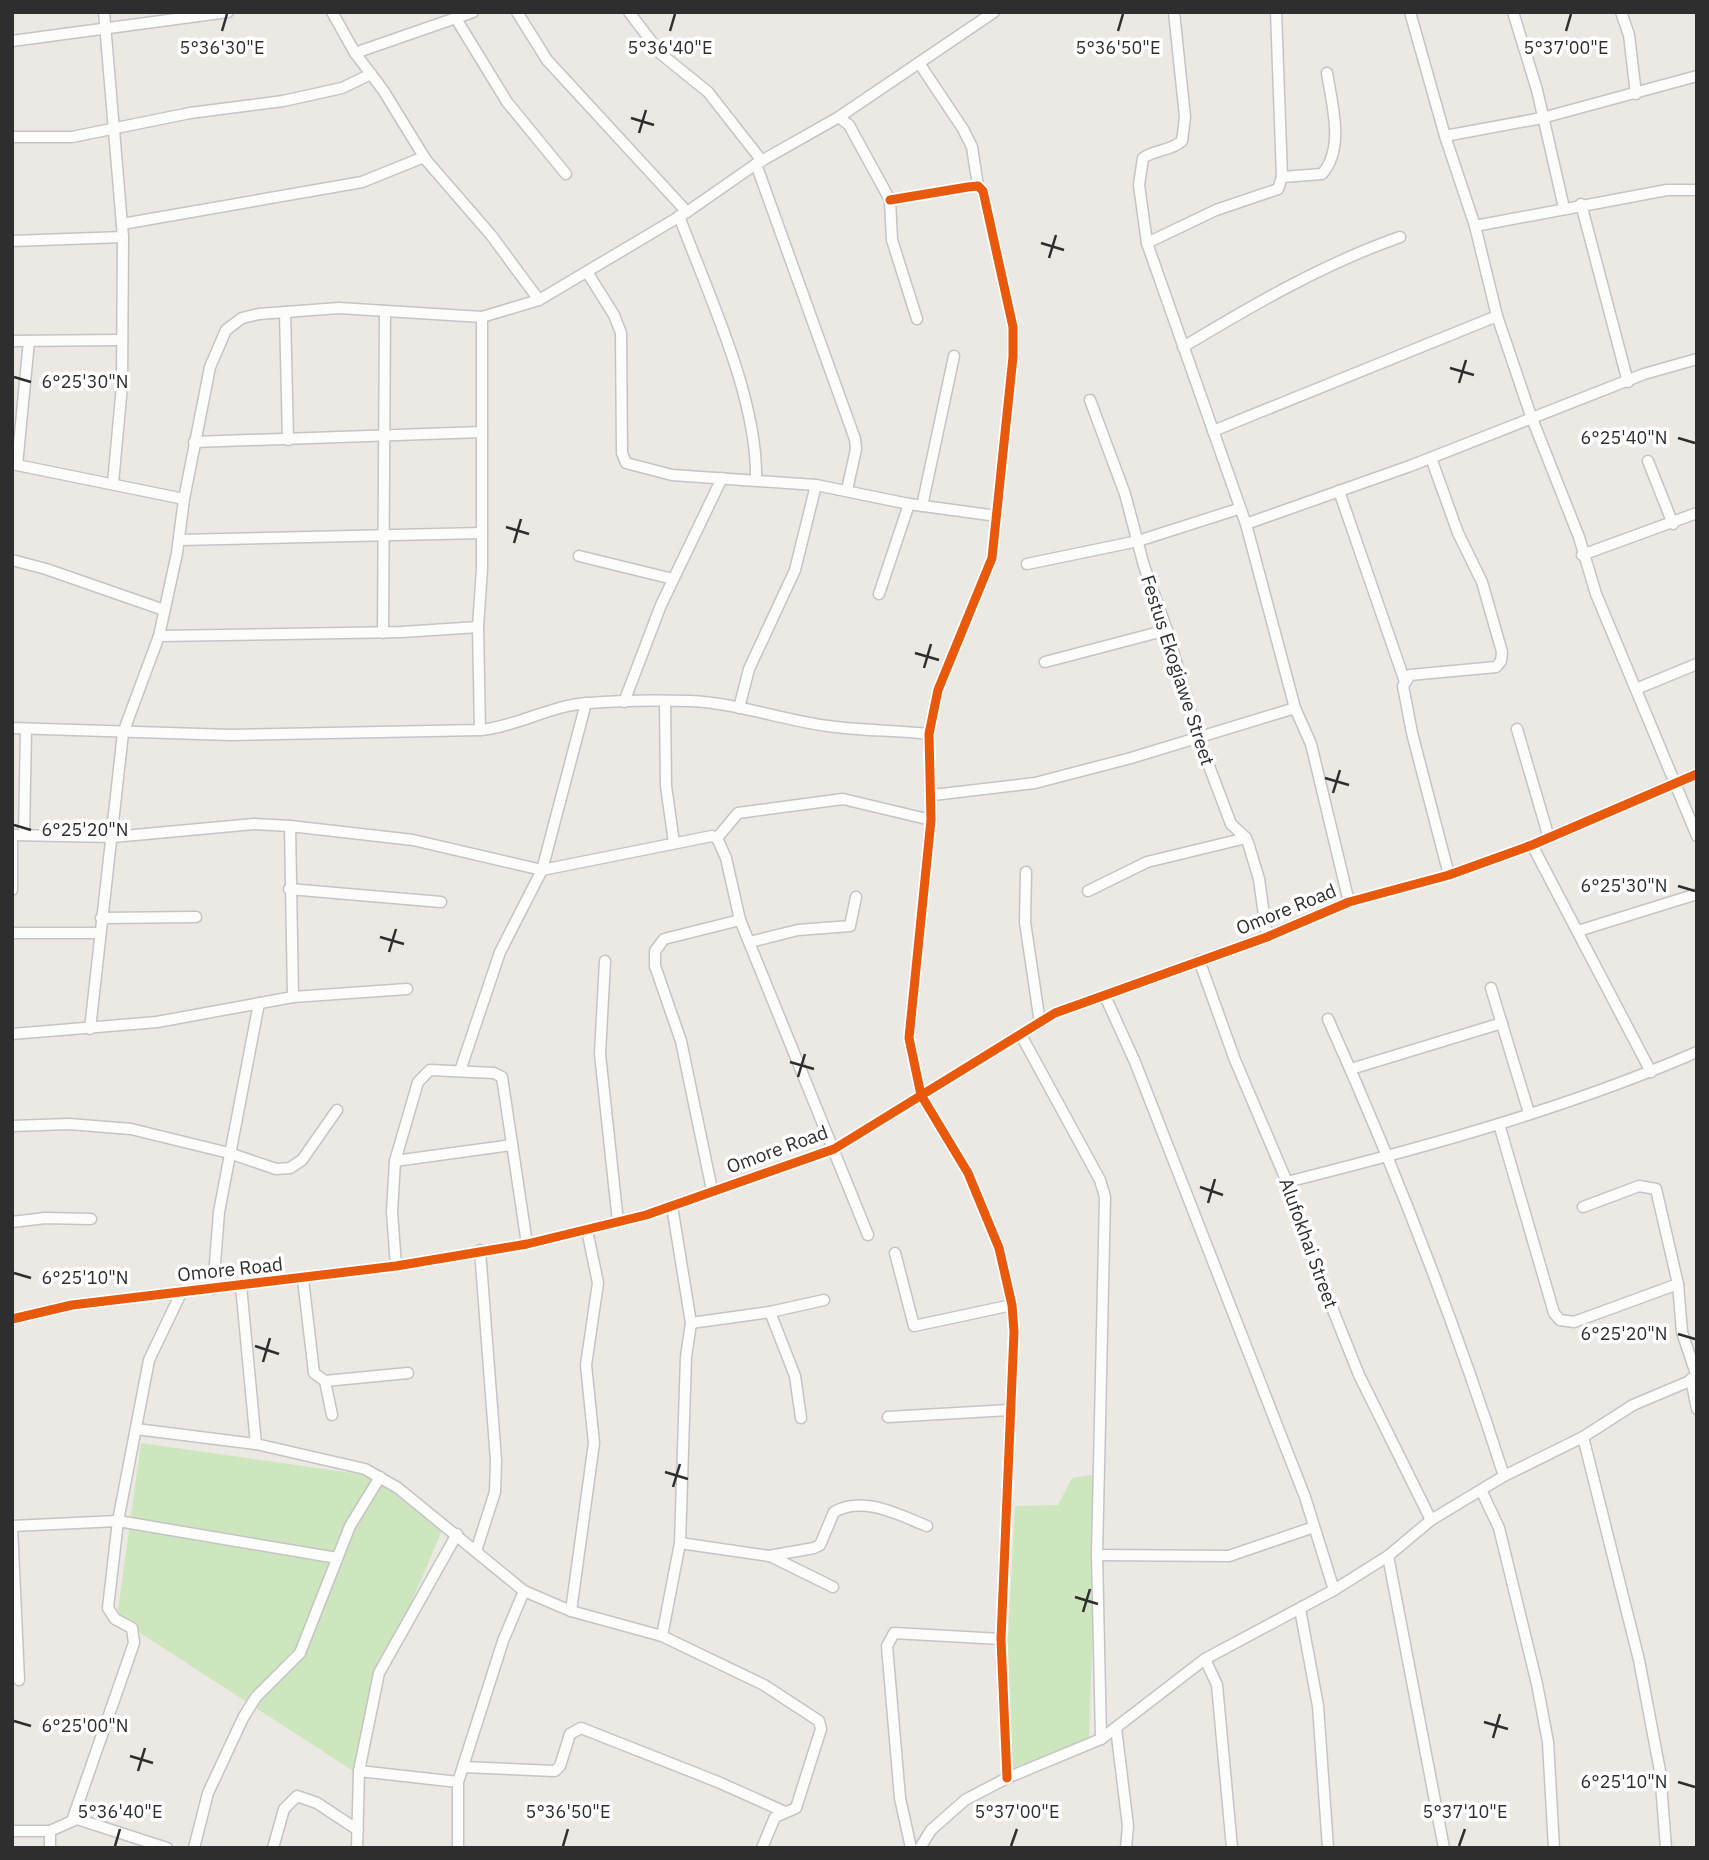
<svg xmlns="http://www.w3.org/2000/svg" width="1709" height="1860" viewBox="0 0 1709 1860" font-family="'IBM Plex Sans',sans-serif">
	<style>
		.green { fill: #cee6be }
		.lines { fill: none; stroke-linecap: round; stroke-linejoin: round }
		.street-casing { stroke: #c5c4c5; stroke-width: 13 }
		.street { stroke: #fcfcfb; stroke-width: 10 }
		.cycleway-casing { stroke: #fff; stroke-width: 13 }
		.cycleway { stroke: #e8590c; stroke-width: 9 }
		.ticks { fill: none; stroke: #2e2e2e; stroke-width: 2.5 }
		.labels { text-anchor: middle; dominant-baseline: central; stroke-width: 7; stroke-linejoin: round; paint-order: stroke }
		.street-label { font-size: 19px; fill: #2e2e2e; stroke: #fff }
		.ticks-label { font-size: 18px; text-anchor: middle; fill: #2e2e2e; stroke: #fff; stroke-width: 7; stroke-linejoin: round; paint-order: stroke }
	</style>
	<rect width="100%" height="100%" fill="#ece8e4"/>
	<!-- green -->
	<g class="green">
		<path d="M 141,1443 L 373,1476 L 442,1531 L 381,1673 L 358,1774 L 117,1618 Z"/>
		<path d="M 1098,1474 L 1089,1738 L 1000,1782 L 1015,1506 L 1058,1505 L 1072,1478 Z"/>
	</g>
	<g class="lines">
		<!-- street casing -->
		<g class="street-casing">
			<g id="street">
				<path d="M 104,12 L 123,237 L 122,386 L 113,483"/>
				<path d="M 332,12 L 355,53 L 383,90 L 426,160 L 491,235 L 539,300"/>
				<path d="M 517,12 L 547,60 L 687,212"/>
				<path d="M 629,12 L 661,54 L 708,92 L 762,161"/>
				<path d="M 1174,12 L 1185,117 L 1182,141 C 1171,151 1156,149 1143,158 L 1139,185 L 1147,243 L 1246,524 L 1295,708 L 1311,744 L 1349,902"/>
				<path d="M 1410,12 L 1445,136 L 1475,226 L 1497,316 L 1531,416 L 1579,537 L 1596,594 L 1697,836"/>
				<path d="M 1513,12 L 1537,90 L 1564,208"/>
				<path d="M 1621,12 L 1629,35 L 1636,94"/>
				<path d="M 455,17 L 507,102 L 566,174"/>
				<path d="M 12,41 L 228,12"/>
				<path d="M 355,53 L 473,12"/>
				<path d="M 919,63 L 963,129 L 972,147 L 978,186"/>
				<path d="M 839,117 L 849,125 L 890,200 L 892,240 L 917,319"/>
				<path d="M 1445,136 L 1542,118 L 1697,76"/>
				<path d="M 12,137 L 72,137 L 190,113 L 283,101 L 342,88 L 371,74"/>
				<path d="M 756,164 L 855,439 L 856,449 L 847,490"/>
				<path d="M 1282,177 L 1322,174 C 1345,148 1332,105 1327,73"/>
				<path d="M 890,200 L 968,187 L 978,186 L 983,191 L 1013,327 L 1013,357 L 992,558 L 938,690 L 929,734 L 931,820 L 909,1038 L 921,1095 L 968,1173 L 999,1248 L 1012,1305 L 1014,1332 L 1001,1639 L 1007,1778"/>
				<path d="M 1581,204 L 1628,382"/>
				<path d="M 679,216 C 708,294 758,398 756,480"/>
				<path d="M 122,224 L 362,182 L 424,157"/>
				<path d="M 1475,226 L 1667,190 L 1697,190"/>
				<path d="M 12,241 L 123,237"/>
				<path d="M 1147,243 L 1216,210 L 1278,189 L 1282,177 L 1276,12"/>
				<path d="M 587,272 L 614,315 L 621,333 L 622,453 L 626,463 L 672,475 L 816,485 L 909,504 L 997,516"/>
				<path d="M 285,312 L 288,440"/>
				<path d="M 12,341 L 121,340"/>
				<path d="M 1183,347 C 1253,305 1323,264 1400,237"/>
				<path d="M 1090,400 L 1125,494 L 1144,566 L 1167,630 L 1198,737 L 1231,824 L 1246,838 L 1249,846 L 1259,879 L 1267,937"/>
				<path d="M 1213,431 L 1497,316"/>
				<path d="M 194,442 L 482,432"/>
				<path d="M 1431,458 L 1458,533 L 1482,582 L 1502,652 L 1501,661 L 1496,667 L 1410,675 L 1403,686 L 1412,733 L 1449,875"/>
				<path d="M 1648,461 L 1673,524"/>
				<path d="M 12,464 L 184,499"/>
				<path d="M 17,465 L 29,341"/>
				<path d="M 1339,491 L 1404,679"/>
				<path d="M 922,506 L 954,356"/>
				<path d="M 1246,524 L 1410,466 L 1644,374 L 1697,359"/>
				<path d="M 179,540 L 482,533"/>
				<path d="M 1582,555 L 1697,513"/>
				<path d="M 579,556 L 673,579"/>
				<path d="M 12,560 L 46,569 L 164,610"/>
				<path d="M 1027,564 L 1138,541 L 1238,509"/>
				<path d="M 879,594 L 909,504"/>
				<path d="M 383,633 L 385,311"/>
				<path d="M 159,636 L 402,632 L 478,627"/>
				<path d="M 1045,662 L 1167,630"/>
				<path d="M 1636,689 L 1697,664"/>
				<path d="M 624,702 L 661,605 L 722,478"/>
				<path d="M 665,703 L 666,786 L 674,843"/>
				<path d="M 739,708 L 749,669 L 795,570 L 816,485"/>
				<path d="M 12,728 L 231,735 L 480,730 C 519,726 551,705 589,703 C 622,700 657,700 690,701 C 737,703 782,720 828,726 C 861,731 895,730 929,734"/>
				<path d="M 1517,729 L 1549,838"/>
				<path d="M 480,730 L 478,627 L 482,569 L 482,317"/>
				<path d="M 933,795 L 1035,783 L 1131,758 L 1295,708"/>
				<path d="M 290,826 L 293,997"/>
				<path d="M 12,835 L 113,837 L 254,824 L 290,826 L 413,840 L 542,870 L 712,836 L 717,838 L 726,858 L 740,920 L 868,1235"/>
				<path d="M 24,835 L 26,729"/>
				<path d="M 12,838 L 12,890"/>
				<path d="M 717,838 L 738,813 L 843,799 L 931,820"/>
				<path d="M 1532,845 L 1651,1072"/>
				<path d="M 1026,872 L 1025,922 L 1040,1023"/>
				<path d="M 289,889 L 441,902"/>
				<path d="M 1088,891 L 1147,862 L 1246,838"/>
				<path d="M 101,918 L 196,917"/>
				<path d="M 1578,931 L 1697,894"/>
				<path d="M 12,933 L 99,933"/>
				<path d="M 750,942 L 798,930 L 850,926 L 856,897"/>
				<path d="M 1199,960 L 1235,1060 L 1287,1182 L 1309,1250 L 1359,1375 L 1431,1520"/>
				<path d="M 605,961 L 600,1054 L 618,1222"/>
				<path d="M 1491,988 L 1529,1113"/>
				<path d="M 1105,996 L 1135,1062 L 1305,1497 L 1334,1590"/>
				<path d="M 1328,1019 C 1395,1168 1454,1320 1504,1476"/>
				<path d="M 90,1029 L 123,733 L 159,636 L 177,553 L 184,499 L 210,367 L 226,330 L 242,318 L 259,314 L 339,308 L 482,317 L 539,300 L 687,212 L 756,164 L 839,117 L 994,12"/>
				<path d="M 12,1034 L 157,1022 L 293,997 L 407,989"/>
				<path d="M 1021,1035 L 1100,1180 L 1105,1197 L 1097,1555 L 1101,1739"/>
				<path d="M 1351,1069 L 1502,1023"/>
				<path d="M 460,1071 L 500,952 L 542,870 L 586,703"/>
				<path d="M 1499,1124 L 1554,1313 L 1560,1320 L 1574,1322 L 1678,1284"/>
				<path d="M 12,1126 L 69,1124 L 131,1129 L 229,1153 L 276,1169 L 290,1168 L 302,1160 L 337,1110"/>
				<path d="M 395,1161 L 512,1145"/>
				<path d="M 1287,1182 C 1426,1147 1565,1109 1697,1052"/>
				<path d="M 712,1190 L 681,1041 L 655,966 L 655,951 L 664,939 L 740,920"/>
				<path d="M 1583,1207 L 1639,1186 L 1656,1189 L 1678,1284 L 1682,1332 L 1697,1377"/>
				<path d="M 12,1222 L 45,1218 L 91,1219"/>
				<path d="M 895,1253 L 914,1326 L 1012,1305"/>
				<path d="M 396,1266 L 392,1212 L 395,1161 L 418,1082 L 430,1070 L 494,1073 L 502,1077 L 527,1244"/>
				<path d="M 303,1279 L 314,1373 L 325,1381 L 408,1373"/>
				<path d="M 241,1286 L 256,1444"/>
				<path d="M 213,1289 L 219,1212 L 259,1003"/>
				<path d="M 770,1312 L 795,1376 L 801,1418"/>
				<path d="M 12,1319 L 72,1305 L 396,1266 L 527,1244 L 646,1215 L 834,1149 L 1055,1013 L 1267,937 L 1349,902 L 1449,875 L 1532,845 L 1697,774"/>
				<path d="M 691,1323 L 770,1312 L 824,1300"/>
				<path d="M 1691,1379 L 1697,1409"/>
				<path d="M 325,1381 L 332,1415"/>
				<path d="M 888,1417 L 1009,1410"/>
				<path d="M 136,1429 L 256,1444 L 365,1469 L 398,1488 L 524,1591 L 571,1611 L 662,1636 L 764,1685 L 819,1721 L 821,1729 L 796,1808 L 775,1817 L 762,1848"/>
				<path d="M 1583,1437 L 1639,1660 L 1660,1771 L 1666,1848"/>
				<path d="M 1482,1492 L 1499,1528 L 1537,1684 L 1548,1742 L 1554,1848"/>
				<path d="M 12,1526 L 118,1521 L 337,1558"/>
				<path d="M 12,1526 L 19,1680"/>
				<path d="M 680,1543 L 769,1556 L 814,1548 L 820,1545 L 834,1512 C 863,1495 899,1515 927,1526"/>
				<path d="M 476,1551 L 495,1492 L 496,1460 L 480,1250"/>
				<path d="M 1097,1555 L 1229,1556 L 1314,1527"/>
				<path d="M 770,1556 L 833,1587"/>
				<path d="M 1388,1556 L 1444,1848"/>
				<path d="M 1300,1609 L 1318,1706 L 1328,1848"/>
				<path d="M 571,1611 L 594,1443 L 586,1365 L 598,1283 L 587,1230"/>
				<path d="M 662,1636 L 680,1543 L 686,1357 L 691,1323 L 672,1206"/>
				<path d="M 1205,1659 L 1217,1685 L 1232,1848"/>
				<path d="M 1116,1728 L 1128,1826 L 1126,1848"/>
				<path d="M 463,1767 L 555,1771 L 560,1766 L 570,1734 L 581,1728 L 718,1782 L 785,1812"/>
				<path d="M 359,1771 L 379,1673 L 457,1534"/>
				<path d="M 72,1821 L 134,1643 L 132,1628 L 115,1619 L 108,1608 L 118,1521 L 149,1360 L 182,1291"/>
				<path d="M 12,1831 L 50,1831 L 77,1819 L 167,1848"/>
				<path d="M 50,1848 L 50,1831"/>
				<path d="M 194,1848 L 208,1793 L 243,1718 L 256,1697 L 300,1653 L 350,1526 L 380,1477"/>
				<path d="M 273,1848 L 284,1809 L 297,1796 L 317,1803 L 358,1830"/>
				<path d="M 357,1848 L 359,1771 L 458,1782"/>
				<path d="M 458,1848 L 458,1782 L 503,1641 L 524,1591"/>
				<path d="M 911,1848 L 900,1798 L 887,1646 L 894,1633 L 1001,1639"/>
				<path d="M 920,1848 L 931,1830 L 965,1800 L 1007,1778 L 1101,1739 L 1205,1659 L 1334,1590 L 1388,1556 L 1431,1520 L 1504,1476 L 1583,1437 L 1633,1405 L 1697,1378"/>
			</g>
		</g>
		<!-- street -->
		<use href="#street" class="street"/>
		<!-- cycleway casing -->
		<g class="cycleway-casing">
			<g id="cycleway">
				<path d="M 890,200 L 968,187 L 978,186 L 983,191 L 1013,327 L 1013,357 L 992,558 L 938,690 L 929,734 L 931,820 L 909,1038 L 921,1095 L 968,1173 L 999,1248 L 1012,1305 L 1014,1332 L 1001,1639 L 1007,1778"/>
				<path d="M 12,1319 L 72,1305 L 396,1266 L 527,1244 L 646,1215 L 834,1149 L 1055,1013 L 1267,937 L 1349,902 L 1449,875 L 1532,845 L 1697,774"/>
			</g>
		</g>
		<!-- cycleway -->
		<use href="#cycleway" class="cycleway"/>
	</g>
	<!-- ticks -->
	<path class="ticks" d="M 222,31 L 227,14M 670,31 L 675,14M 1118,31 L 1123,14M 1566,31 L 1571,14M 631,118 L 654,125M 639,133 L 646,110M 1041,243 L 1064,250M 1049,258 L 1056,235M 1450,368 L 1474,375M 14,377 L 31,382M 1459,383 L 1466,360M 1678,438 L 1695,443M 506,527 L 529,534M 514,543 L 521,519M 915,653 L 939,660M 924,668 L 931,644M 1325,778 L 1349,785M 1333,793 L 1340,770M 14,825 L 31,830M 1678,886 L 1695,891M 380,937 L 404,944M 389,952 L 396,929M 790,1062 L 814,1069M 798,1077 L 805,1054M 1200,1187 L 1223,1195M 1208,1203 L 1215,1179M 14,1273 L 31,1278M 1678,1334 L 1695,1339M 255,1346 L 279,1354M 263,1362 L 270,1338M 665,1472 L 688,1479M 673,1487 L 680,1464M 1075,1597 L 1098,1604M 1083,1612 L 1090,1589M 14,1721 L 31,1726M 1484,1722 L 1508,1729M 1493,1738 L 1500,1714M 130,1756 L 153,1763M 138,1771 L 145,1748M 1678,1782 L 1695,1787M 115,1846 L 120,1829M 563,1846 L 568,1829M 1011,1846 L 1017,1829M 1459,1846 L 1465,1829"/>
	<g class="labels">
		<!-- street labels -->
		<g class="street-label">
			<text transform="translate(1178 670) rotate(72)">Festus Ekogiawe Street</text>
			<text transform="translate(1286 909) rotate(-22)">Omore Road</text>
			<text transform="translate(777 1149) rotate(-20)">Omore Road</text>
			<text transform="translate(1309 1243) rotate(70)">Alufokhai Street</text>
			<text transform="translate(230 1269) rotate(-6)">Omore Road</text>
		</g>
	</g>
	<g class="ticks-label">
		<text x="222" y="54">5°36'30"E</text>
		<text x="670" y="54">5°36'40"E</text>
		<text x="1118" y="54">5°36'50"E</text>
		<text x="1566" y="54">5°37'00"E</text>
		<text x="85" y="388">6°25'30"N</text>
		<text x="1624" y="444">6°25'40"N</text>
		<text x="85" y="836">6°25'20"N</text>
		<text x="1624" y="892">6°25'30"N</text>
		<text x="85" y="1284">6°25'10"N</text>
		<text x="1624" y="1340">6°25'20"N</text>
		<text x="85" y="1732">6°25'00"N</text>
		<text x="1624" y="1788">6°25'10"N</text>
		<text x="120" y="1818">5°36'40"E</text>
		<text x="568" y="1818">5°36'50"E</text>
		<text x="1017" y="1818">5°37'00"E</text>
		<text x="1465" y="1818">5°37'10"E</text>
	</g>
	<!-- border -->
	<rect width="1709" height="1860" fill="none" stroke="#2e2e2e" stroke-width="28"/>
</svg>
